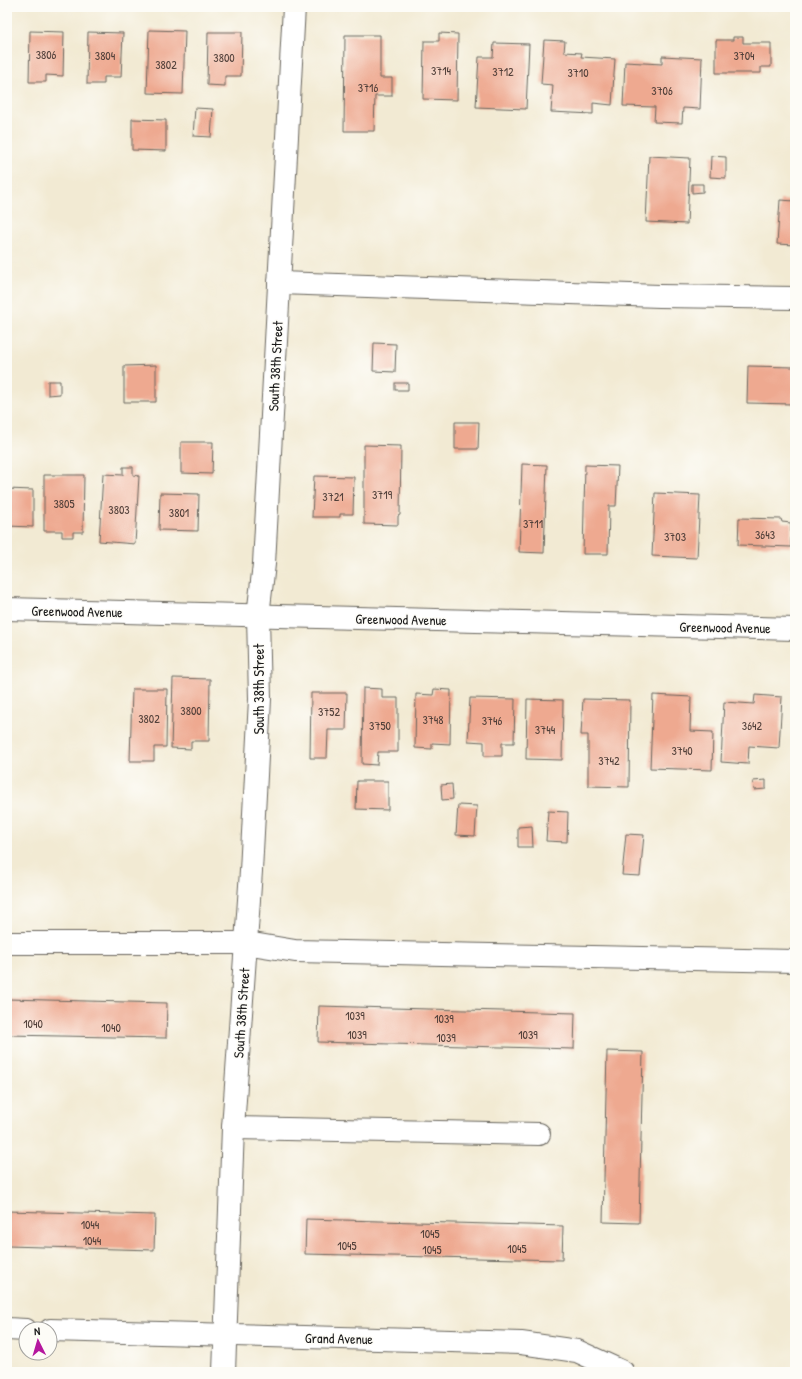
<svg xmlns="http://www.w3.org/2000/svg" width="802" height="1379" viewBox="0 0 802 1379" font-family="'Patrick Hand',sans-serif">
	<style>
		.building { fill: #eea990 }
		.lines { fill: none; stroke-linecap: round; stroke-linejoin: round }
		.minor-casing { stroke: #67645c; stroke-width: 24 }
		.minor { stroke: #fff; stroke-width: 22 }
		.labels { text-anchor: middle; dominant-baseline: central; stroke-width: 3; stroke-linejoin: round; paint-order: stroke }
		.number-label { font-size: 12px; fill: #503f39 }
		.street-label { font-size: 14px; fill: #1c1c1c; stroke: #fdfcf7 }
	</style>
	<rect width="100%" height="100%" fill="#fdfcf7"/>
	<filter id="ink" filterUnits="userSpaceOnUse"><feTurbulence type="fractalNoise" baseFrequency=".025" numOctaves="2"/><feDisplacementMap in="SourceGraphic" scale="8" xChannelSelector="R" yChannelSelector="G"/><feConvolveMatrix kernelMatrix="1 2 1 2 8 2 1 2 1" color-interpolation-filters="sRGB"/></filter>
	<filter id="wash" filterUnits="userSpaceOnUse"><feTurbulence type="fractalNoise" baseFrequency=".012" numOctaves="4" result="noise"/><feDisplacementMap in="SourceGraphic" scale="16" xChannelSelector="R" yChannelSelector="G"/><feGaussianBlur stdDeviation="0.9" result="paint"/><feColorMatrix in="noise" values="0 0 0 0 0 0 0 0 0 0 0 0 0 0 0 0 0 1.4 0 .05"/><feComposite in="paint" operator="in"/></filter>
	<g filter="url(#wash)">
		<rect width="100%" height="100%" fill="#f2ead3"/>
		<g id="blocks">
			<!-- building -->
			<g class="building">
				<path d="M 7,27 L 10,27 L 9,69 L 7,69 Z"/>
				<path d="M 149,30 L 185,31 L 183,94 L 147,93 Z"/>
				<path d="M 30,31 L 64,32 L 63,76 L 46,75 L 46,82 L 29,82 Z"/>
				<path d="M 88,32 L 123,33 L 121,77 L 104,77 L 104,84 L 87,84 Z"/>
				<path d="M 208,32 L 242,32 L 241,76 L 225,76 L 225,86 L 207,85 Z"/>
				<path d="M 439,33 L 458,34 L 457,100 L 423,99 L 424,41 L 439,41 Z"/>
				<path d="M 345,35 L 380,35 L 380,78 L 392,78 L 392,96 L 375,96 L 374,131 L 344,131 Z"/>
				<path d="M 733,37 L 743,37 L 743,43 L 771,43 L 771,67 L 761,67 L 761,73 L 716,73 L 716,40 L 733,40 Z"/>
				<path d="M 544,40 L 565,41 L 564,52 L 582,53 L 581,57 L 615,59 L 612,105 L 593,103 L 593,114 L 551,112 L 553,85 L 541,84 Z"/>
				<path d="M 494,43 L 529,44 L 526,109 L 476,107 L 479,57 L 493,57 Z"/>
				<path d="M 662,56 L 702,58 L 700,109 L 683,108 L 682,123 L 654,122 L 655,107 L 623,106 L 625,62 L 662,64 Z"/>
				<path d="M 195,108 L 213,109 L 211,137 L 193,136 Z"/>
				<path d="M 132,119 L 166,120 L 166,151 L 132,150 Z"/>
				<path d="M 649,156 L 690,158 L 687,224 L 646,222 Z"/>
				<path d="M 711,156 L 726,157 L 726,178 L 710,177 Z"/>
				<path d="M 692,184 L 703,184 L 703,192 L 692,193 Z"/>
				<path d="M 780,200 L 795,201 L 795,245 L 777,244 Z"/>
				<path d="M 374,343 L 396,344 L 395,372 L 373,371 Z"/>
				<path d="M 156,365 L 156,402 L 124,402 L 124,366 Z"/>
				<path d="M 748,366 L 794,367 L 793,404 L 747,403 Z"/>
				<path d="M 48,381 L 60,381 L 60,394 L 48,395 Z"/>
				<rect x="395" y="383" width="13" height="7"/>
				<path d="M 455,422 L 479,422 L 478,449 L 455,449 Z"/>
				<path d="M 181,442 L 213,442 L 212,474 L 181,473 Z"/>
				<path d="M 364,445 L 401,446 L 400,515 L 398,516 L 398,525 L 364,524 Z"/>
				<path d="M 522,464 L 547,465 L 544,553 L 519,552 Z"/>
				<path d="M 585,465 L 618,466 L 616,506 L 609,506 L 608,554 L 583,554 Z"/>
				<path d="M 123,467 L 133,467 L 133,475 L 139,476 L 135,544 L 99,541 L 103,474 L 123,475 Z"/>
				<path d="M 44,475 L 84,475 L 83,532 L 73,532 L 73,537 L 62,537 L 62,531 L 44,531 Z"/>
				<path d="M 314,476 L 354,477 L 353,514 L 340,514 L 340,517 L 312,517 Z"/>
				<path d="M 7,489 L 33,490 L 33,527 L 7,526 Z"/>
				<path d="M 160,493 L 199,494 L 198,531 L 159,530 Z"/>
				<path d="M 655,493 L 700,495 L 697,558 L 652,556 Z"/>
				<path d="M 739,518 L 781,519 L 782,522 L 791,523 L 791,547 L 738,545 Z"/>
				<path d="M 173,678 L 210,679 L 209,741 L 191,741 L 191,749 L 171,748 Z"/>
				<path d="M 363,688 L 382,689 L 382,698 L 398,698 L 398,752 L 378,752 L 377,765 L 362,764 Z"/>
				<path d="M 132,689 L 167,689 L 166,747 L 154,747 L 154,761 L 130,761 Z"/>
				<path d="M 434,689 L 451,690 L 450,744 L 432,743 L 432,749 L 415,748 L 416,694 L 433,695 Z"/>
				<path d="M 311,693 L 347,693 L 346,730 L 328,730 L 327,758 L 310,758 Z"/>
				<path d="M 653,695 L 691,697 L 690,731 L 713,732 L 712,770 L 650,768 Z"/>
				<path d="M 755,695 L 782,697 L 779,748 L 749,746 L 748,764 L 721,762 L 724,702 L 754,704 Z"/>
				<path d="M 470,698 L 515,699 L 514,743 L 502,743 L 502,756 L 484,756 L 484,742 L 468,741 Z"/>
				<path d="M 527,699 L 563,700 L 562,760 L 526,759 Z"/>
				<path d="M 583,699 L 630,700 L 629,787 L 588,786 L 588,735 L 581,735 Z"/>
				<path d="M 766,780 L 766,789 L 754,790 L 753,781 Z"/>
				<path d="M 357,781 L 388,781 L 388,810 L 356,809 Z"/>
				<path d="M 452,784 L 453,799 L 442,800 L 441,785 Z"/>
				<path d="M 458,805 L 477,806 L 475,836 L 456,835 Z"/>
				<path d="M 548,811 L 568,812 L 567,842 L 546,841 Z"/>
				<path d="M 532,826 L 533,847 L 518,847 L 518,827 Z"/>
				<path d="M 626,834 L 644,835 L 640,876 L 622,875 Z"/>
				<path d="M 7,999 L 167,1003 L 166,1038 L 7,1035 Z"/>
				<path d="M 319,1006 L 575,1013 L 574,1049 L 318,1042 Z"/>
				<path d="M 607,1051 L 643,1052 L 639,1223 L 603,1222 Z"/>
				<path d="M 7,1211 L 155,1215 L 154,1250 L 7,1246 Z"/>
				<path d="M 306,1219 L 563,1226 L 562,1260 L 305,1254 Z"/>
			</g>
		</g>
	</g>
	<g filter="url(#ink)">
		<use href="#blocks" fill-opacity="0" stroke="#67645c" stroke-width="1"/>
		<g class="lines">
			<!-- minor casing -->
			<g class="minor-casing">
				<g id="minor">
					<path d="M 279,283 L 660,296 L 795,298"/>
					<path d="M 7,609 L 795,629"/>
					<path d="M 7,943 L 246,943 L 295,951 L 795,961"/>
					<path d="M 233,1128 L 539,1134"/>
					<path d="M 7,1329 L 26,1330"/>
					<path d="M 50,1330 L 521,1343 L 577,1351 L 623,1372"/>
					<path d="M 224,1372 L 233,1128 L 251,871 L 260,699 L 258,616 L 264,564 L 294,7"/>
				</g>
			</g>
			<!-- minor -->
			<use href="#minor" class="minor"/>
		</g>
	</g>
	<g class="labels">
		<!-- number labels -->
		<g class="number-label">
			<text x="46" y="54">3806</text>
			<text x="105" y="55">3804</text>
			<text x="744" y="55">3704</text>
			<text x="224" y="57">3800</text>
			<text x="166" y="64">3802</text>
			<text x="441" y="70">3714</text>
			<text x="503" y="71">3712</text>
			<text x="578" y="72">3710</text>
			<text x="368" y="87">3716</text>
			<text x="662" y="90">3706</text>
			<text x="382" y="494">3719</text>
			<text x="333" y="496">3721</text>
			<text x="64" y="503">3805</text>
			<text x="119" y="509">3803</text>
			<text x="179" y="512">3801</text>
			<text x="533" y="523">3711</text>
			<text x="765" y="534">3643</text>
			<text x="675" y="536">3703</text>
			<text x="191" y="710">3800</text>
			<text x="329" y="711">3752</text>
			<text x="149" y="718">3802</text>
			<text x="433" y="719">3748</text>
			<text x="492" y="720">3746</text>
			<text x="380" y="725">3750</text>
			<text x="752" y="725">3642</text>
			<text x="545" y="729">3744</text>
			<text x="682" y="750">3740</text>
			<text x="609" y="760">3742</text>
			<text x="355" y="1015">1039</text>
			<text x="444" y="1018">1039</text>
			<text x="33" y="1023">1040</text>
			<text x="111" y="1027">1040</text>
			<text x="357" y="1034">1039</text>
			<text x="528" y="1034">1039</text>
			<text x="446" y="1037">1039</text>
			<text x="90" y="1224">1044</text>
			<text x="430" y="1233">1045</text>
			<text x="92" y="1240">1044</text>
			<text x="347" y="1245">1045</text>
			<text x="517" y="1248">1045</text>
			<text x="432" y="1249">1045</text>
		</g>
		<!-- street labels -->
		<g class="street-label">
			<text transform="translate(275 366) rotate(-87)">South 38th Street</text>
			<text transform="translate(77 611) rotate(1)">Greenwood Avenue</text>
			<text transform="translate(401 619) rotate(1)">Greenwood Avenue</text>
			<text transform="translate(725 627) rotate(1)">Greenwood Avenue</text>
			<text transform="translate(258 689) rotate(-90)">South 38th Street</text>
			<text transform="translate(241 1013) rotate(-86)">South 38th Street</text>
			<text transform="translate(339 1338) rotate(1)">Grand Avenue</text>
		</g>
	</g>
	<!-- margin -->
	<rect width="802" height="1379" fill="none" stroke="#fdfcf7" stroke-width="24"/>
	<!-- north arrow -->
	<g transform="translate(38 1341) rotate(355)"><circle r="19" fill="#fdfcf7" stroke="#a3a29f"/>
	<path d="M0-3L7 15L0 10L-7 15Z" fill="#b5179e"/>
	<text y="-6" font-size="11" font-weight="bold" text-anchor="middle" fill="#1c1c1c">N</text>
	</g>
</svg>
